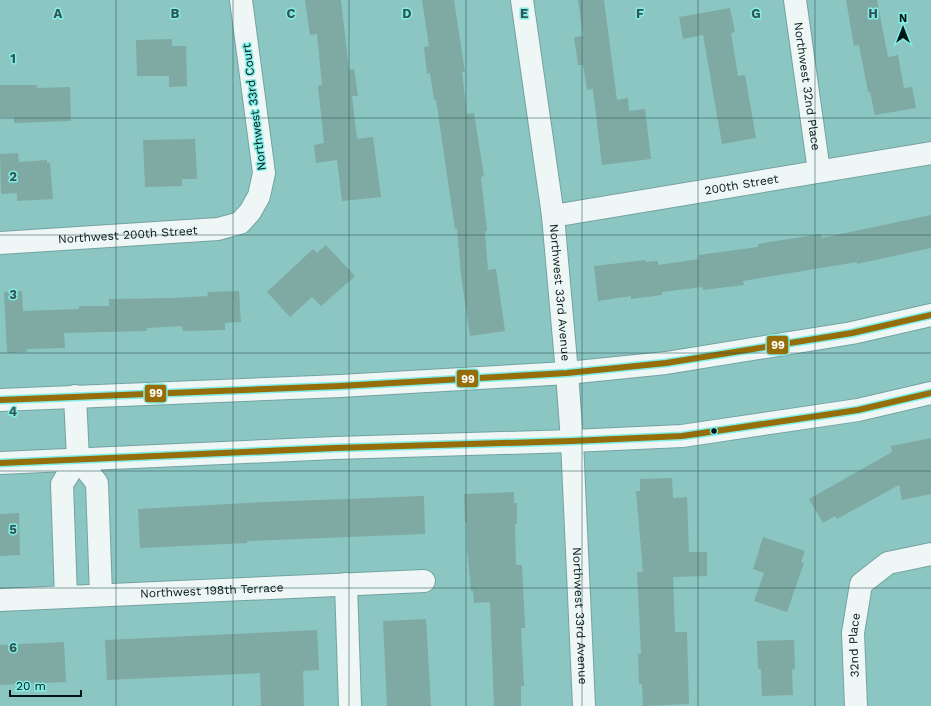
<svg xmlns="http://www.w3.org/2000/svg" width="931" height="706" viewBox="0 0 931 706" font-family="'Work Sans',sans-serif">
	<style>
		.building { fill: #7fa9a3 }
		.lines { fill: none; stroke-linecap: round; stroke-linejoin: round }
		.minor-casing { stroke: #73a3a1; stroke-width: 24 }
		.primary-casing { stroke: #73a3a1; stroke-width: 24 }
		.minor { stroke: #eef6f6; stroke-width: 22 }
		.primary { stroke: #eef6f6; stroke-width: 22 }
		.bus-1-casing { stroke: #82ede6; stroke-width: 9 }
		.bus-1 { stroke: #956d09; stroke-width: 6 }
		.grid { fill: none; stroke: #325453; stroke-width: 1; stroke-opacity: 0.55 }
		.bus-dot { fill: #011716; stroke: #82ede6; stroke-width: 1.5 }
		.labels { text-anchor: middle; dominant-baseline: central; stroke-width: 3; stroke-linejoin: round; paint-order: stroke }
		.street-label { font-size: 12px; fill: #011716; stroke: #82ede6 }
		.grid-label { font-size: 13px; text-anchor: middle; font-weight: bold; fill: #325453; stroke: #82ede6; stroke-width: 3; stroke-linejoin: round; paint-order: stroke }
		.line-badge { stroke: #82ede6; stroke-width: 1.5 }
		.badge-label { font-size: 11px; text-anchor: middle; font-weight: bold; fill: #fff }
	</style>
	<rect width="100%" height="100%" fill="#8cc6c3"/>
	<!-- building -->
	<g class="building">
		<path d="M 305,0 L 341,0 L 349,70 L 354,69 L 358,96 L 352,96 L 357,139 L 373,137 L 381,197 L 342,201 L 337,160 L 316,163 L 314,145 L 324,143 L 318,86 L 322,85 L 317,34 L 310,35 Z"/>
		<path d="M 422,0 L 454,0 L 465,72 L 462,72 L 467,114 L 474,113 L 484,176 L 481,177 L 487,231 L 485,231 L 488,270 L 496,269 L 505,331 L 470,336 L 461,275 L 457,229 L 455,229 L 436,100 L 434,100 L 430,73 L 427,74 L 424,47 L 429,46 Z"/>
		<path d="M 578,0 L 604,0 L 617,100 L 628,98 L 629,111 L 645,109 L 651,159 L 602,165 L 593,89 L 587,90 L 583,65 L 578,65 L 574,37 L 583,36 Z"/>
		<path d="M 846,0 L 877,0 L 888,57 L 898,55 L 904,88 L 912,87 L 916,108 L 875,115 L 870,92 L 868,92 L 859,45 L 854,46 Z"/>
		<path d="M 730,8 L 735,32 L 731,33 L 738,76 L 745,75 L 756,138 L 722,144 L 703,35 L 683,39 L 679,17 Z"/>
		<path d="M 172,39 L 172,46 L 186,46 L 187,86 L 169,87 L 169,76 L 137,76 L 136,40 Z"/>
		<path d="M 0,85 L 37,85 L 37,88 L 70,87 L 71,121 L 14,123 L 14,117 L 0,117 Z"/>
		<path d="M 195,139 L 197,179 L 182,179 L 182,186 L 145,187 L 143,140 Z"/>
		<path d="M 18,153 L 19,162 L 47,160 L 47,163 L 50,163 L 53,199 L 17,201 L 17,193 L 1,194 L 0,154 Z"/>
		<path d="M 931,215 L 931,248 L 857,264 L 857,262 L 743,281 L 744,285 L 703,290 L 703,287 L 662,292 L 662,295 L 631,299 L 631,296 L 598,301 L 594,266 L 646,260 L 646,262 L 658,261 L 658,265 L 699,259 L 698,255 L 758,247 L 758,244 L 821,234 L 822,238 Z"/>
		<path d="M 326,245 L 355,276 L 321,306 L 312,297 L 290,317 L 267,292 L 313,249 L 317,253 Z"/>
		<path d="M 22,291 L 23,311 L 79,309 L 79,306 L 109,306 L 109,299 L 172,298 L 208,296 L 207,292 L 239,291 L 241,322 L 225,323 L 225,330 L 183,331 L 182,326 L 147,328 L 147,331 L 64,333 L 65,348 L 27,349 L 27,352 L 7,353 L 4,292 Z"/>
		<path d="M 931,438 L 931,494 L 902,500 L 899,485 L 837,519 L 835,516 L 823,523 L 809,499 L 892,452 L 891,446 Z"/>
		<path d="M 672,478 L 673,498 L 687,497 L 689,552 L 707,552 L 707,576 L 673,577 L 675,632 L 687,632 L 689,704 L 643,706 L 642,684 L 639,684 L 638,654 L 641,654 L 637,572 L 643,572 L 636,491 L 640,491 L 640,479 Z"/>
		<path d="M 514,492 L 514,503 L 517,503 L 517,524 L 515,524 L 516,565 L 522,565 L 525,628 L 521,628 L 524,686 L 521,686 L 521,706 L 494,706 L 490,602 L 474,603 L 473,591 L 471,591 L 467,548 L 467,523 L 465,523 L 464,494 Z"/>
		<path d="M 424,496 L 425,534 L 247,541 L 247,543 L 140,548 L 138,509 L 265,502 Z"/>
		<path d="M 19,513 L 20,555 L 0,556 L 0,514 Z"/>
		<path d="M 763,537 L 805,551 L 801,562 L 804,563 L 787,612 L 754,601 L 764,573 L 753,569 Z"/>
		<path d="M 426,619 L 431,706 L 387,706 L 383,621 Z"/>
		<path d="M 317,630 L 319,670 L 303,671 L 304,706 L 261,706 L 260,673 L 107,680 L 105,640 Z"/>
		<path d="M 794,640 L 795,669 L 792,670 L 793,695 L 762,696 L 761,669 L 758,669 L 757,641 Z"/>
		<path d="M 64,642 L 66,682 L 0,685 L 0,645 Z"/>
	</g>
	<g class="lines">
		<!-- minor casing -->
		<g class="minor-casing">
			<g id="minor">
				<path id="s1" d="M 522,0 L 553,216 L 567,373 L 572,441 L 584,706"/>
				<path id="s2" d="M 795,0 L 819,171"/>
				<path id="s3" d="M 553,216 L 931,153"/>
				<path id="s4" d="M 0,243 L 218,229 L 240,223 L 250,212 L 259,196 L 264,173 L 241,0"/>
				<path d="M 78,459 L 97,483 L 101,595"/>
				<path d="M 346,584 L 350,706"/>
				<path d="M 66,597 L 62,484 L 78,459 L 75,396"/>
				<path id="s5" d="M 0,600 L 424,581"/>
				<path id="s6" d="M 856,706 L 853,633 L 861,584 L 888,563 L 931,554"/>
			</g>
		</g>
		<!-- primary casing -->
		<g class="primary-casing">
			<g id="primary">
				<path d="M 0,400 L 340,386 L 567,373 L 666,363 L 852,333 L 931,315"/>
				<path d="M 0,463 L 335,448 L 572,441 L 682,436 L 858,410 L 931,393"/>
			</g>
		</g>
		<!-- minor -->
		<use href="#minor" class="minor"/>
		<!-- primary -->
		<use href="#primary" class="primary"/>
		<!-- bus-1 casing -->
		<g class="bus-1-casing">
			<g id="bus-1">
				<path d="M 0,400 L 340,386 L 567,373 L 666,363 L 852,333 L 931,315"/>
				<path d="M 0,463 L 335,448 L 572,441 L 682,436 L 858,410 L 931,393"/>
			</g>
		</g>
		<!-- bus-1 -->
		<use href="#bus-1" class="bus-1"/>
	</g>
	<!-- grid -->
	<path class="grid" d="M 116,0 L 116,706M 233,0 L 233,706M 349,0 L 349,706M 466,0 L 466,706M 582,0 L 582,706M 698,0 L 698,706M 815,0 L 815,706M 0,118 L 931,118M 0,235 L 931,235M 0,353 L 931,353M 0,471 L 931,471M 0,588 L 931,588"/>
	<!-- markers -->
	<circle class="bus-dot" cx="714" cy="431" r="3.5"/>
	<g class="labels">
		<!-- street labels -->
		<g class="street-label">
			<text stroke="none"><textPath href="#s2" startOffset="87">Northwest 32nd Place</textPath></text>
			<text transform="translate(254 107) rotate(-97)">Northwest 33rd Court</text>
			<text stroke="none"><textPath href="#s3" startOffset="191">200th Street</textPath></text>
			<text stroke="none"><textPath href="#s4" startOffset="128">Northwest 200th Street</textPath></text>
			<text stroke="none"><textPath href="#s1" startOffset="295">Northwest 33rd Avenue</textPath></text>
			<text stroke="none"><textPath href="#s5" startOffset="212">Northwest 198th Terrace</textPath></text>
			<text stroke="none"><textPath href="#s1" startOffset="619">Northwest 33rd Avenue</textPath></text>
			<text stroke="none"><textPath href="#s6" startOffset="61">32nd Place</textPath></text>
		</g>
	</g>
	<g class="grid-label">
		<text x="58" y="18">A</text>
		<text x="175" y="18">B</text>
		<text x="291" y="18">C</text>
		<text x="407" y="18">D</text>
		<text x="524" y="18">E</text>
		<text x="640" y="18">F</text>
		<text x="756" y="18">G</text>
		<text x="873" y="18">H</text>
		<text x="13" y="63">1</text>
		<text x="13" y="181">2</text>
		<text x="13" y="299">3</text>
		<text x="13" y="416">4</text>
		<text x="13" y="534">5</text>
		<text x="13" y="652">6</text>
	</g>
	<g class="line-badge">
		<rect x="766" y="335" width="23" height="20" rx="4" fill="#956d09"/>
		<rect x="456" y="369" width="23" height="19" rx="4" fill="#956d09"/>
		<rect x="144" y="384" width="23" height="19" rx="4" fill="#956d09"/>
	</g>
	<g class="badge-label">
		<text x="778" y="349">99</text>
		<text x="468" y="383">99</text>
		<text x="156" y="397">99</text>
	</g>
	<!-- north arrow -->
	<g transform="translate(903 28)" stroke="#82ede6" stroke-width="3" paint-order="stroke">
	<path d="M0-3L7 15L0 10L-7 15Z" fill="#011716"/>
	<text y="-6" font-size="11" font-weight="bold" text-anchor="middle" fill="#011716">N</text>
	</g>
	<!-- scale -->
	<path d="M10 690v6h71v-6" fill="none" stroke="#011716" stroke-width="2"/>
	<text x="16" y="690" font-size="12" fill="#011716" stroke="#82ede6" stroke-width="3" paint-order="stroke">20 m</text>
</svg>
